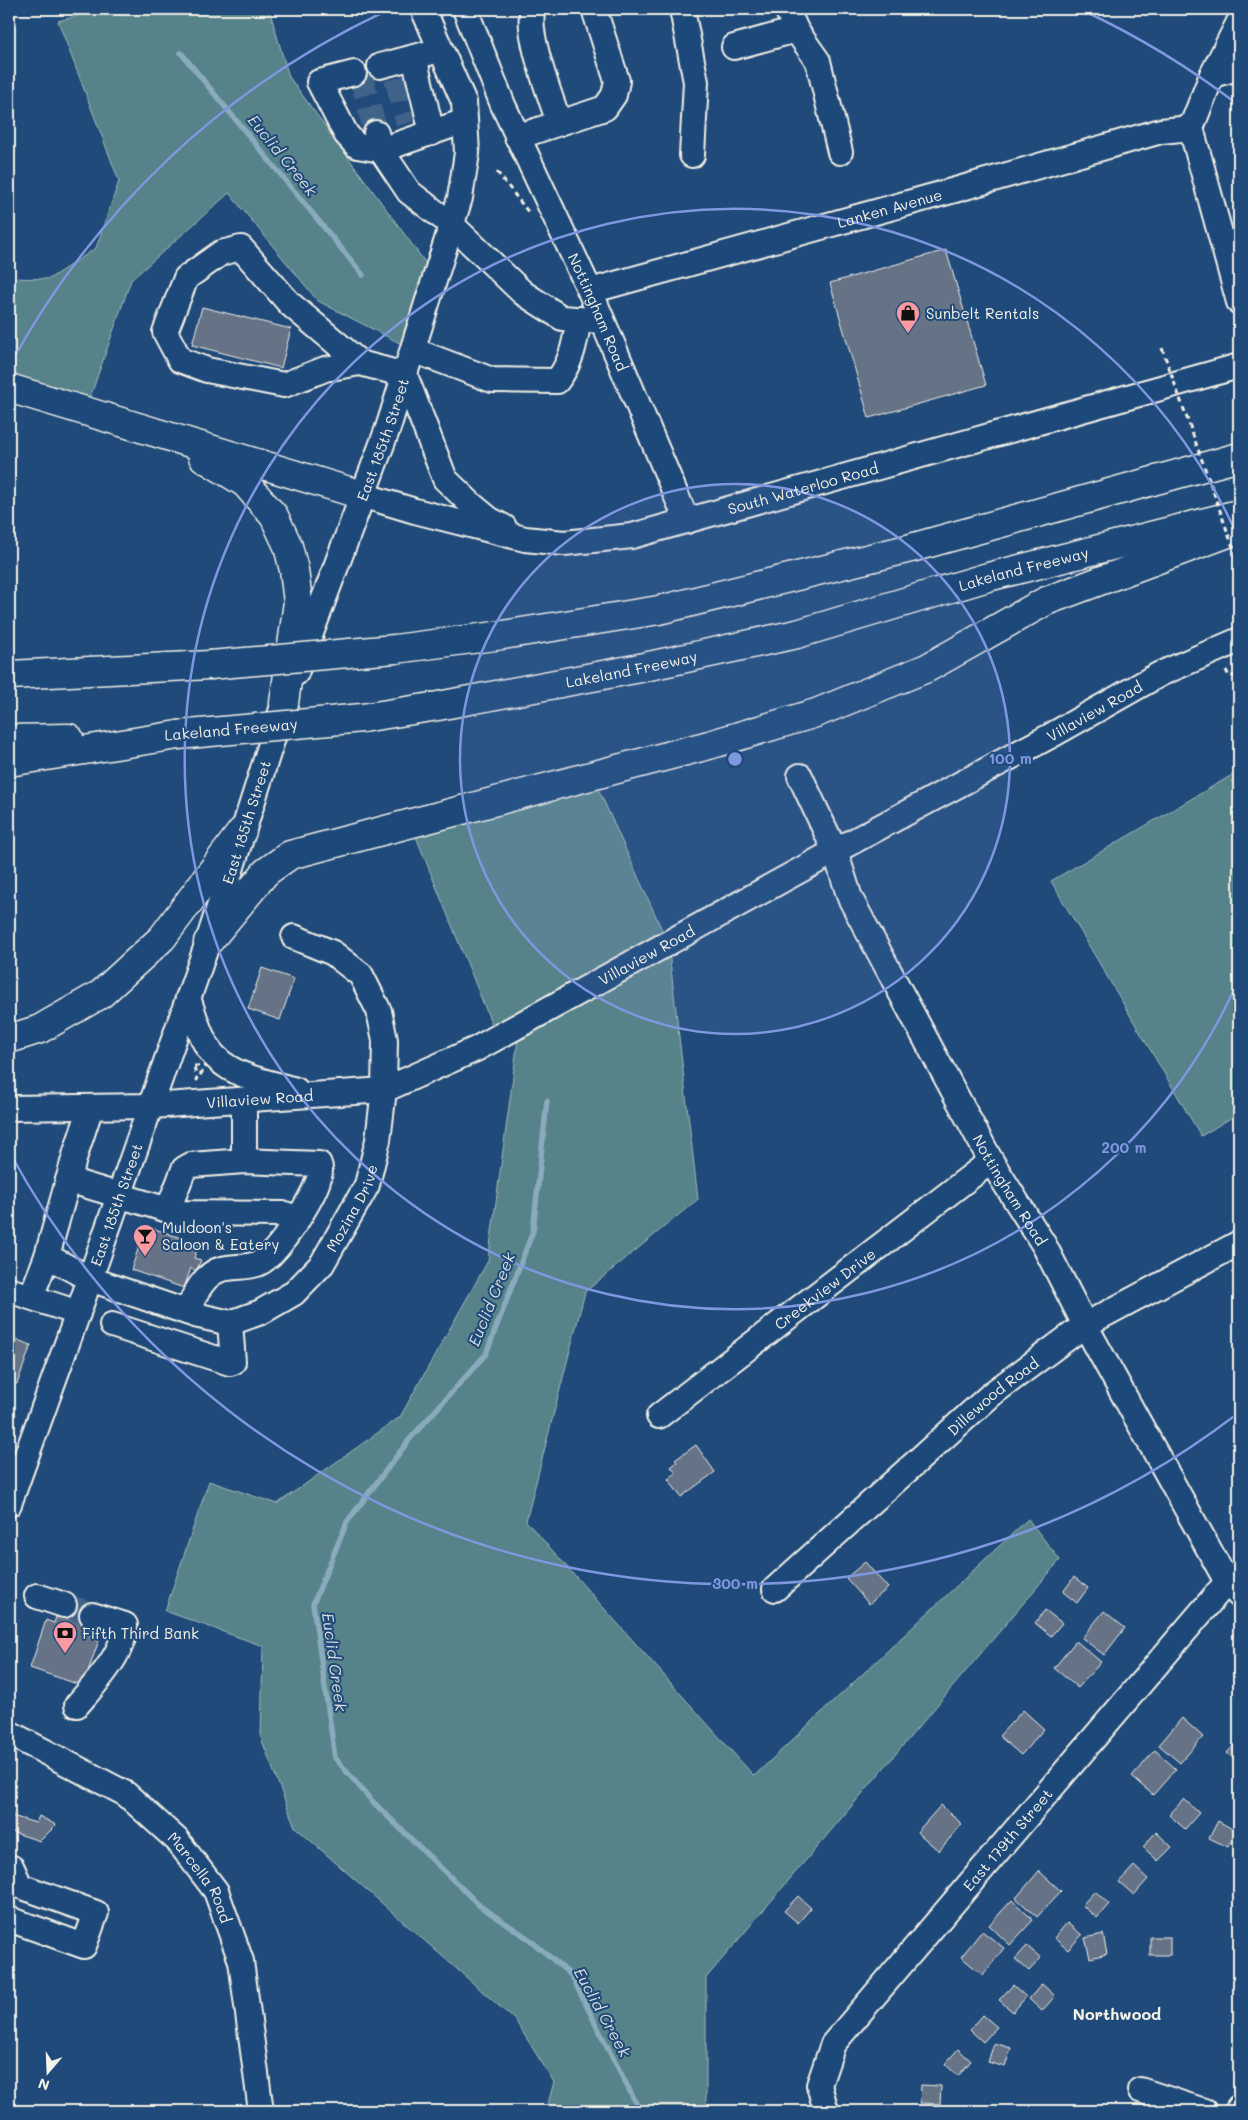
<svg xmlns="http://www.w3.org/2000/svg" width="1248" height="2120" viewBox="0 0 1248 2120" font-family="Mali,sans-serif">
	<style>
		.green { fill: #568289; stroke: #a5bab8 }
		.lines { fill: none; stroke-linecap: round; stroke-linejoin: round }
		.stream { stroke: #8aabbc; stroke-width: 5.5 }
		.building { fill: #667386; stroke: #f4f1e8 }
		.minor-tunnel { stroke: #3f638a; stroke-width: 24; stroke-dasharray: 24 12; stroke-linecap: butt }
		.minor-casing { stroke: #f4f1e8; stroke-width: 28 }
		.highway-casing { stroke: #f4f1e8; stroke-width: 31 }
		.path { stroke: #f4f1e8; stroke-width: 3; stroke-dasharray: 5 4; stroke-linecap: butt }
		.minor { stroke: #1f4a7a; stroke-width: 24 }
		.highway { stroke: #1f4a7a; stroke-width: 28 }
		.highway-bridge-casing { stroke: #f4f1e8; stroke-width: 31; stroke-linecap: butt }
		.path-bridge { stroke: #f4f1e8; stroke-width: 3; stroke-dasharray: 5 4; stroke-linecap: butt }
		.highway-bridge { stroke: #1f4a7a; stroke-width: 28 }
		.ring { fill: none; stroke: #7e97df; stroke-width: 2.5 }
		.labels { text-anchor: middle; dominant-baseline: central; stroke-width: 4; stroke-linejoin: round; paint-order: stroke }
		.street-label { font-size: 15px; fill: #f4f1e8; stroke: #1f4a7a }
		.poi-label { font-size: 15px; fill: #f4f1e8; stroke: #1f4a7a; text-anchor: start }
		.water-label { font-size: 16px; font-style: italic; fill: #dadfdd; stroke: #1f4a7a }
		.neighbourhood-label { font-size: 16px; font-weight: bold; fill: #f4f1e8; stroke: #1f4a7a }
		.centre { fill: #7e97df; stroke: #1f4a7a; stroke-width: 2.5 }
		.ring-label { font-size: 15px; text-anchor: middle; font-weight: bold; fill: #7e97df; stroke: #1f4a7a; stroke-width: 4; stroke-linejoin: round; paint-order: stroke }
	</style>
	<rect width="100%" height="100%" fill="#1f4a7a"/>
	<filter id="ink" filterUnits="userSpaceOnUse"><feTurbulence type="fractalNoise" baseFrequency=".02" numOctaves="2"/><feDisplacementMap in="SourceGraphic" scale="10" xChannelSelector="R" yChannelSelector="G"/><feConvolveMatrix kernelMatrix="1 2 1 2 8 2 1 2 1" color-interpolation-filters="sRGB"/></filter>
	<g filter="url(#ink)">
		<!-- green -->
		<g class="green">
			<path d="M 105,9 L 269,9 L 289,77 L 436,277 L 413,350 L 318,301 L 229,193 L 131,280 L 85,412 L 9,388 L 9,278 L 49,279 L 96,248 L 119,181 L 58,21 Z"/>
			<path d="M 1239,771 L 1239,1113 L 1201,1136 L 1051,881 Z"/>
			<path d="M 592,775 L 668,943 L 698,1199 L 585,1292 L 526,1521 L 754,1776 L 1028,1519 L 1060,1560 L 706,1978 L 706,2111 L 546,2111 L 554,2082 L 515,2020 L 295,1827 L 261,1738 L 263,1646 L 165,1611 L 209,1481 L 277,1504 L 400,1417 L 488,1261 L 520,1025 L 497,1037 L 410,822 Z"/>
		</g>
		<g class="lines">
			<!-- stream -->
			<g class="stream">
				<path d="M 181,53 L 363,275"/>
				<path d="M 547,1101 L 533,1231 L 486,1354 L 409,1440 L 347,1522 L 313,1604 L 335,1758 L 371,1800 L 480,1906 L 529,1939 L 571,1975 L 640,2111"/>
			</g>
		</g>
		<!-- building -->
		<g class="building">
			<path d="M 946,250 L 986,385 L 869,418 L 830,283 Z"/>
			<path d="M 202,307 L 291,329 L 281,368 L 192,345 Z"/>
			<path d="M 262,968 L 294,979 L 280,1020 L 248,1009 Z"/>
			<path d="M 146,1226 L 199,1244 L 194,1258 L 201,1260 L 196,1271 L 191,1268 L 184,1288 L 131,1270 Z"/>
			<path d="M 9,1337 L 31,1345 L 17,1384 L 9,1381 Z"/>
			<path d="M 696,1445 L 715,1472 L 681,1497 L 668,1479 L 676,1473 L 671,1467 L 677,1462 L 675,1460 Z"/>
			<path d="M 865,1562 L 888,1588 L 869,1604 L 846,1578 Z"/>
			<path d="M 1074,1577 L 1088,1588 L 1077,1603 L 1063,1592 Z"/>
			<path d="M 68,1595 L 96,1604 L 88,1627 L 93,1629 L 90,1637 L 99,1640 L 83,1686 L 30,1668 L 46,1620 L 54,1623 L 56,1617 L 60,1618 Z"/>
			<path d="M 1045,1610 L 1062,1623 L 1051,1636 L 1035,1623 Z"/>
			<path d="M 1104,1611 L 1125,1628 L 1104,1655 L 1082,1638 Z"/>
			<path d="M 1076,1641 L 1101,1662 L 1078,1688 L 1054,1668 Z"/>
			<path d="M 1023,1710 L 1044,1729 L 1021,1755 L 999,1736 Z"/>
			<path d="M 1182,1718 L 1203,1737 L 1180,1763 L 1159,1745 Z"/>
			<path d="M 1239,1740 L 1239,1764 L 1227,1753 Z"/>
			<path d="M 1155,1750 L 1176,1769 L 1153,1795 L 1132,1777 Z"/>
			<path d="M 1184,1799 L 1199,1813 L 1185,1829 L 1169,1815 Z"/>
			<path d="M 941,1805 L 962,1824 L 939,1851 L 917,1832 Z"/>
			<path d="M 9,1812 L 13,1814 L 12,1816 L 36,1823 L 39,1816 L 56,1825 L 40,1841 L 9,1831 Z"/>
			<path d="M 1218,1821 L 1236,1831 L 1228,1847 L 1209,1838 Z"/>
			<path d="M 1156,1832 L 1172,1847 L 1158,1861 L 1143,1847 Z"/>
			<path d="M 1134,1866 L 1148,1879 L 1134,1895 L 1119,1882 Z"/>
			<path d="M 1039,1871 L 1061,1891 L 1037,1917 L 1016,1898 Z"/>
			<path d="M 1095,1891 L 1109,1904 L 1097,1918 L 1082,1905 Z"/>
			<path d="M 798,1896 L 811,1908 L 798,1923 L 784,1911 Z"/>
			<path d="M 1012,1900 L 1033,1920 L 1010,1945 L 989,1925 Z"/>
			<path d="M 1067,1923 L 1082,1935 L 1068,1950 L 1054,1938 Z"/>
			<path d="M 982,1931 L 1004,1948 L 983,1975 L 961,1957 Z"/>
			<path d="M 1103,1934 L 1107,1954 L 1090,1958 L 1085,1938 Z"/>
			<rect x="1150" y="1937" width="20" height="18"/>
			<path d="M 1027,1946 L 1041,1958 L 1029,1971 L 1015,1959 Z"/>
			<path d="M 1042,1984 L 1055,1996 L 1042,2011 L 1029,1999 Z"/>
			<path d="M 1013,1985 L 1026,1997 L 1013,2012 L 999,2000 Z"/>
			<path d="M 983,2015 L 997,2027 L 983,2042 L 970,2030 Z"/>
			<path d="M 994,2043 L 1011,2048 L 1005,2067 L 988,2062 Z"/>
			<path d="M 958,2049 L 971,2061 L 958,2076 L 945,2064 Z"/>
			<path d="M 921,2085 L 941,2086 L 940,2104 L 920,2103 Z"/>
		</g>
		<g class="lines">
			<!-- minor-tunnel -->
			<g class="minor-tunnel">
				<path d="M 360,72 L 376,133"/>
				<path d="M 396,78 L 408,123"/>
				<path d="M 64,1605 L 92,1615"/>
			</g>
			<!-- minor casing -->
			<g class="minor-casing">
				<g id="minor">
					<path id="s1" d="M 465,9 L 503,105 L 590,291 L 687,521"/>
					<path d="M 533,9 C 525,33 551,97 559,123"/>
					<path d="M 682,9 L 696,82 L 692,155"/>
					<path d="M 787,9 L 796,30 L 818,61 L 840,152"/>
					<path d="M 734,47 L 796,30"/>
					<path d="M 414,57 L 432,133"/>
					<path d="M 380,66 L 429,53"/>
					<path d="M 354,73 L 319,82 L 346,134 L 357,146 L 381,150 L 465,121"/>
					<path d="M 1212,75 L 1239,68"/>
					<path d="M 1191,128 L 1239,302"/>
					<path d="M 1191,128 L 1212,75 L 1239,22"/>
					<path d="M 376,133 L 381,150 L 409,192 L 452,225 L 523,293 L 562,318 L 602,321"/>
					<path d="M 517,137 L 605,108 L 614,95 L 617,81 L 594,9"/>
					<path id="s2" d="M 590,291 L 955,190 L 1161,131 L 1191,128"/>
					<path d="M 413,350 L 492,380 L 557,381 C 572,362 575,342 579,319"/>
					<path d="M 360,363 L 290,304 L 241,248 L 221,253 L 186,278 L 165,332 L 180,360 L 207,370 L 284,385 L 325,369 L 360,363 L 405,375 L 445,479 L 472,505 L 489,519 L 504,527"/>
					<path id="s3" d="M 362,495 L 415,511 L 525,539 L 564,543 L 632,536 L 1239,366"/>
					<path id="s4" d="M 296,673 L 388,428 L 460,198 L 467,153 L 464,102 L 423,9"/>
					<path id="s5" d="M 800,776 L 835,851 L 850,898 L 991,1161 L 1044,1245 L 1085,1325 L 1227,1582 L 1239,1595"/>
					<path d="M 188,998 C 194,1014 199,1034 208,1048 C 227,1077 266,1081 296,1090"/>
					<path d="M 244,1100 L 244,1161"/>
					<path id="s6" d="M 91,1107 L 76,1152 L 47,1256 L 90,1279 L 195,1315 L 230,1323 L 261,1312 L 294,1293 L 322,1264 L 367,1185 L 378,1140 L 384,1090 L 385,1040 L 379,1011 L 361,975 L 333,953 L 294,937"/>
					<path id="s7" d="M 9,1108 L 151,1106 L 384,1090 L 476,1049 L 835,851 L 1052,735 L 1160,674 L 1239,640"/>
					<path d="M 68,1180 L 168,1210"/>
					<path d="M 9,1290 L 78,1313"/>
					<path d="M 31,1297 L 47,1256"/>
					<path d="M 187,1312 C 193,1297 204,1273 222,1269 C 233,1266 245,1268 257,1264 C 272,1259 289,1232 298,1219 L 285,1214 L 179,1213 L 168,1210 L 184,1169 L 191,1165 L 244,1161 L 319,1164 C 325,1177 305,1207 298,1219"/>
					<path d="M 112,1325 L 230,1363 L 233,1362 L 230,1323"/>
					<path id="s8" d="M 659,1416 L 991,1161"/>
					<path id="s9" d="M 9,1504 L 78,1313 L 208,942 L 282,709"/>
					<path id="s10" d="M 775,1589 L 993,1393 L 1085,1325 L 1239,1243"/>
					<path d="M 37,1596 L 64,1605"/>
					<path d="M 77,1705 C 94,1685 125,1653 125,1625 L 92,1615"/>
					<path id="s11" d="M 9,1733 L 126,1794 L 177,1840 L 216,1891 L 241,1961 L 261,2111"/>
					<path d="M 9,1867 L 12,1868 L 20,1886 L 96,1913 L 84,1946 L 9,1919"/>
					<path d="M 1140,2090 L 1204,2111"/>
					<path id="s12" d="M 826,2111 L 819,2085 L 833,2044 L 1227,1582"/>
					<path d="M 1238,2111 L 1239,2107"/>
				</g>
			</g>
			<!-- highway casing -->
			<g class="highway-casing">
				<g id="highway">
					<path d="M 9,388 L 362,495"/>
					<path d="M 203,457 L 245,483 L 274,516 L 288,546 L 294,570 L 298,602 L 284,703"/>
					<path d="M 395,649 L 503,635 L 659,610 L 911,548 L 1239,457"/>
					<path d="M 9,675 L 210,665"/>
					<path id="s13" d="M 362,718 L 438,706 L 635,669 L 797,634 L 988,577 L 1234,515"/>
					<path d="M 9,739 L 69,738"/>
					<path d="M 9,762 L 178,735"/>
					<path d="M 208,942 L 266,872 L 290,855 L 709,745 L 816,713 L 927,668 L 1046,601 L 1239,529"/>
					<path d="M 9,1039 L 40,1029 L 101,994 L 162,938 L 242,831"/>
				</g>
			</g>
			<!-- path -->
			<g class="path">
				<path d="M 497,172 L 529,213"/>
				<path d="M 1226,670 L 1229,676 L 1239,676"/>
				<path d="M 194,1066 L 206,1066 L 197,1080 Z"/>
			</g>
			<!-- minor -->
			<use href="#minor" class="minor"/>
			<!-- highway -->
			<use href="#highway" class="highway"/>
			<!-- highway-bridge casing -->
			<g class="highway-bridge-casing">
				<g id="highway-bridge">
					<path d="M 210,665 L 395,649"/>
					<path d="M 178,735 L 362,718"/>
				</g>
			</g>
			<!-- path-bridge -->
			<path class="path-bridge" d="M 1162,348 L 1239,564"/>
			<!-- highway-bridge -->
			<use href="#highway-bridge" class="highway-bridge"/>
		</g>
	</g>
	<!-- distance rings -->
	<circle cx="735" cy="759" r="275" fill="#7e97df" fill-opacity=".12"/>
	<g class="ring">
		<circle cx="735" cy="759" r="275"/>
		<path d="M1237 983A550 550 0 1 1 1237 535"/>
		<path d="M1237 1414A825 825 0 0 1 10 1153M10 365A825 825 0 0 1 386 11M1084 11A825 825 0 0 1 1237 104"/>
	</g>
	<!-- icons -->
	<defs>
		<g id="shop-pin" transform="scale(1.25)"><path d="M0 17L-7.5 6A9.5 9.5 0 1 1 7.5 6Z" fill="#ff9aa2" stroke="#1f4a7a"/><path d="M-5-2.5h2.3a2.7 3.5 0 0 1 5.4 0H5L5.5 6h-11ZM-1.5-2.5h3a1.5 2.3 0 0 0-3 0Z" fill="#111"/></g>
		<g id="bar-pin" transform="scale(1.25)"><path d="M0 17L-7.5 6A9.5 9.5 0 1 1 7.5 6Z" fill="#ff9aa2" stroke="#1f4a7a"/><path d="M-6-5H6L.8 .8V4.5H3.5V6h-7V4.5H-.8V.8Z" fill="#111"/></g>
		<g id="bank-pin" transform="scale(1.25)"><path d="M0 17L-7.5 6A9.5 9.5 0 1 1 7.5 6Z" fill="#ff9aa2" stroke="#1f4a7a"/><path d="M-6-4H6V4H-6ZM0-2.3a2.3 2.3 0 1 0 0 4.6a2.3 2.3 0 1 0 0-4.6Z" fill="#111"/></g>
	</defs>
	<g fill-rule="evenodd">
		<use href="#shop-pin" x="908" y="313"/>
		<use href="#bar-pin" x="145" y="1236"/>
		<use href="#bank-pin" x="65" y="1633"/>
	</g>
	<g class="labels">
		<!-- street labels -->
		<g class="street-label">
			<text stroke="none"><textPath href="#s2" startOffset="311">Lanken Avenue</textPath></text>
			<text stroke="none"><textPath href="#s1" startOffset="331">Nottingham Road</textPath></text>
			<text stroke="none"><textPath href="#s4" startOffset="249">East 185th Street</textPath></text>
			<text stroke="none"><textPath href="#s3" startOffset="454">South Waterloo Road</textPath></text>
			<text stroke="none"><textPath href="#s13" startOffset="679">Lakeland Freeway</textPath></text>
			<text stroke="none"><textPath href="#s13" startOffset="274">Lakeland Freeway</textPath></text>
			<text stroke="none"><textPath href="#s7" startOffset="1181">Villaview Road</textPath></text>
			<text transform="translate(231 729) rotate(-5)">Lakeland Freeway</text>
			<text stroke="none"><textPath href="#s9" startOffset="722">East 185th Street</textPath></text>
			<text stroke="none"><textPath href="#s7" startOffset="671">Villaview Road</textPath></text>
			<text stroke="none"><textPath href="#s7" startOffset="251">Villaview Road</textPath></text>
			<text stroke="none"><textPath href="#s5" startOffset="465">Nottingham Road</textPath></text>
			<text stroke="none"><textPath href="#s9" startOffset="318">East 185th Street</textPath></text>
			<text stroke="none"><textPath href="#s6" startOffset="526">Mozina Drive</textPath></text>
			<text stroke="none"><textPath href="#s8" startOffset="209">Creekview Drive</textPath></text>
			<text stroke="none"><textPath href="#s10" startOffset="291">Dillewood Road</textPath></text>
			<text stroke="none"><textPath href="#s12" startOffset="339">East 179th Street</textPath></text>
			<text stroke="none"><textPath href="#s11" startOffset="245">Marcella Road</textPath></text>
		</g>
		<!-- poi labels -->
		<g class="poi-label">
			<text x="926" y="313">Sunbelt Rentals</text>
			<text x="162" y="1227">Muldoon's<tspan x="162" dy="17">Saloon &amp; Eatery</tspan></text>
			<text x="82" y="1633">Fifth Third Bank</text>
		</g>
		<!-- water labels -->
		<g class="water-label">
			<text transform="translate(283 155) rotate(51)">Euclid Creek</text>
			<text transform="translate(491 1299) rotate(-68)">Euclid Creek</text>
			<text transform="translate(335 1662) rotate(82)">Euclid Creek</text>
			<text transform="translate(603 2012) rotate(61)">Euclid Creek</text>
		</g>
		<!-- neighbourhood labels -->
		<g class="neighbourhood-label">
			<text x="1117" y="2013">Northwood</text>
		</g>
	</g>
	<circle cx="735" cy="759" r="8" class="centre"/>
	<g class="ring-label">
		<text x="1010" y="764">100 m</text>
		<text x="1124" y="1153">200 m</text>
		<text x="735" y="1589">300 m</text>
	</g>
	<!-- margin -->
	<rect width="1248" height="2120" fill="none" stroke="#1f4a7a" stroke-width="30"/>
	<rect x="15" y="15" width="1218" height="2090" fill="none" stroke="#f4f1e8" stroke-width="2" filter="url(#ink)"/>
	<!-- north arrow -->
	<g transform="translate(48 2072) rotate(199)" stroke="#1f4a7a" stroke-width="4" paint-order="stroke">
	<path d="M0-4L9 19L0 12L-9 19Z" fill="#f4f1e8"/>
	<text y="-8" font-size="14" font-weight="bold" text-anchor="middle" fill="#f4f1e8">N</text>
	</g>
</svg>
